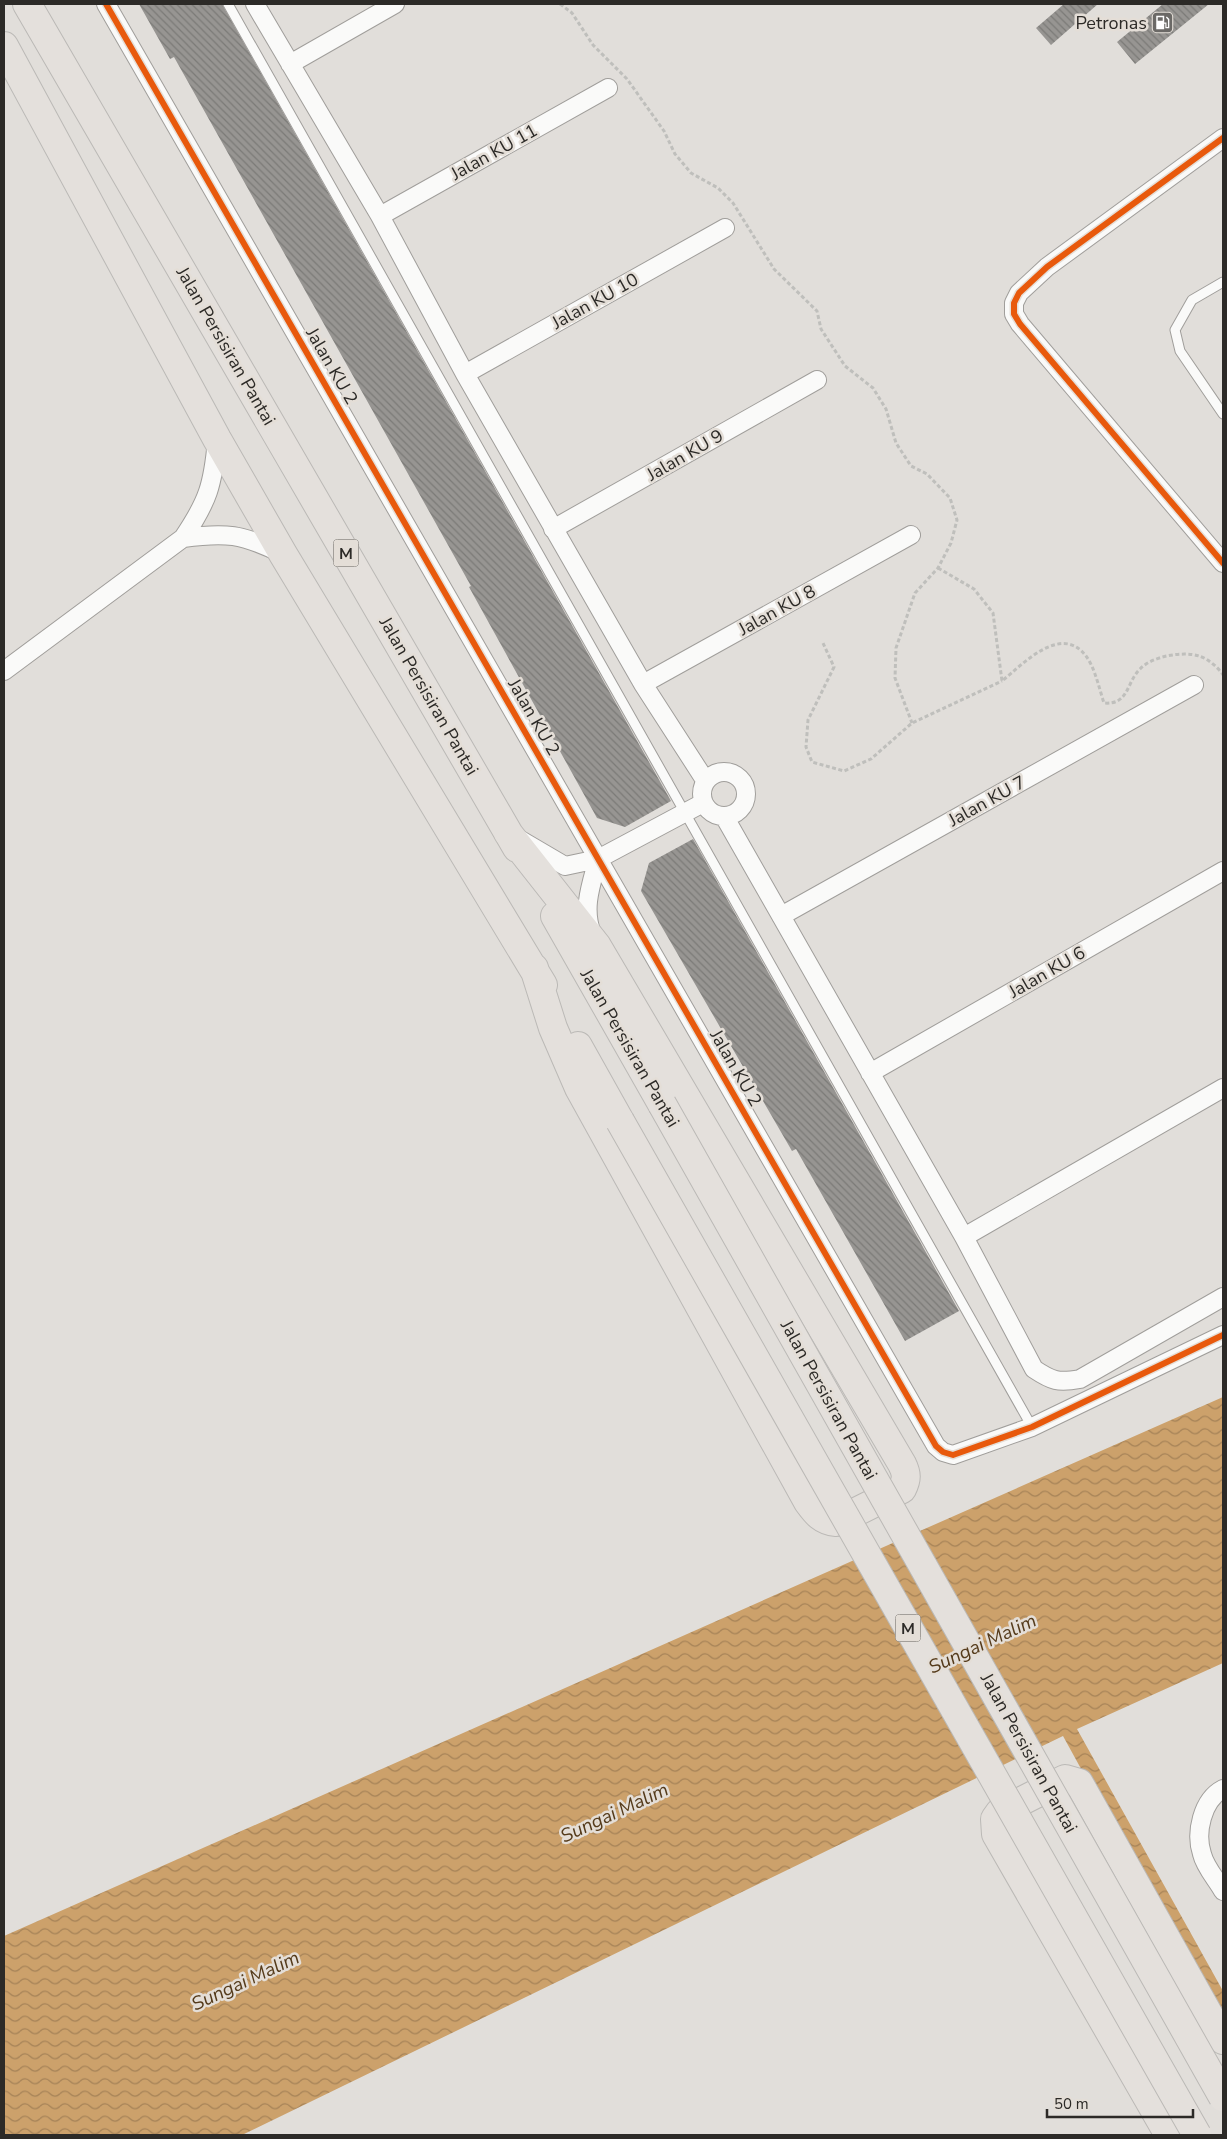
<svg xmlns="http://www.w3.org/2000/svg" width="1227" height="2139" font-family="'Nunito Sans',sans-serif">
<defs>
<pattern id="water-waves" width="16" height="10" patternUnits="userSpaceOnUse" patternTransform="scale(1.25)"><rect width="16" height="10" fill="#cca16b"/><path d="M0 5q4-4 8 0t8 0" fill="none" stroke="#a68358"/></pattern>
<pattern id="building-back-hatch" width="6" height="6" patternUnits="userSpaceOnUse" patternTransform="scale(1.25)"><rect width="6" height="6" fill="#979592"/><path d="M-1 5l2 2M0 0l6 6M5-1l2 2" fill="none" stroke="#7b7a77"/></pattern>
</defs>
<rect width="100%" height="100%" fill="#e1deda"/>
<path fill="url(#water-waves)" d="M1223 1397V1663L1077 1729 1223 1991V2027L1063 1736 242 2135H4V1936Z"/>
<path fill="url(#building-back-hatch)" d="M139 4H222L671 801 625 827 597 818 469 587 471 586 174 57 170 59Z
M1064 4H1098L1051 45 1036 28Z
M1163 4H1209L1135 64 1117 42Z
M693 839 959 1311 905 1341 796 1149 792 1151 641 891 649 863Z"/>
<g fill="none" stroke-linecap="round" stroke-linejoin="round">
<defs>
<path id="lane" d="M228 4 1032 1427
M1223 282 1192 300 1175 330 1180 351 1223 414"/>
<path id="street" d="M106 4 936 1446 943 1452 953 1455 1032 1427 1223 1335
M255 4 380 216 465 374 643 684 705 780
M290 64 395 4
M1223 138 1047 267 1019 293 1014 303V314L1020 324 1223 563
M380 216 608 88
M465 374 725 228
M553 529 817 380
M183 538C226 532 242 534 281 553
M4 671 183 538C208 501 213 485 217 440
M643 684 911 535
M702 794a22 22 0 1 1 44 0a22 22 0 1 1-44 0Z
M724 816 964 1237 1034 1369C1052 1381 1058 1383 1080 1379L1223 1297
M519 839 565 866 598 859 703 803
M781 916 1194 685
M592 934C582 908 591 885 598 859
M870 1073 1223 871
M964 1237 1223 1088
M1223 1789C1202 1800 1195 1833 1202 1854 1205 1867 1217 1880 1223 1891"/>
<path id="primary" d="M27 4 517 848
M4 46 217 439 283 554 543 985
M508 833 597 946 902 1464C907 1474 907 1479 902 1489L836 1522C822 1521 816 1513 808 1502L579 1088 553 1028 534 968
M555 916 662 1104
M578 1046 620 1121
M1169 2135 996 1834 995 1819 1000 1812 1065 1779 1079 1783 1223 2040"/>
</defs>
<use href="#lane" stroke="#a09e9b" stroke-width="11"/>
<use href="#street" stroke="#a09e9b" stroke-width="20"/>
<use href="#primary" stroke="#bbb9b6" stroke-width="30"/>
<path stroke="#bfbfbc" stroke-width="3" stroke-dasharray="4 2.5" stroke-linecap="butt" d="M560 4 572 13 593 45 627 79 664 131 675 154 691 173 718 188 733 203 774 269 817 311 821 329 845 366 873 388 886 409 896 443 911 466 927 474 950 498 957 520 951 543 938 568 915 593 896 648 895 678 912 723
M938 568 974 589 993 613 1002 681C1023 664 1061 623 1086 656 1095 668 1099 688 1104 703 1129 705 1126 683 1140 669 1152 656 1183 651 1199 656 1207 658 1219 668 1223 675
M823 643 834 667 808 720 806 747 812 762 844 771 871 759 912 723 1002 681"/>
<use href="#lane" stroke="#fafaf9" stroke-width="9"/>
<use href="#street" stroke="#fafaf9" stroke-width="18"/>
<use href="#primary" stroke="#e4e0dc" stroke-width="28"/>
<defs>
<path id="primary-bridge" d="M662 1104 1223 2097
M620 1121 1197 2135"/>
</defs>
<use href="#primary-bridge" stroke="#bbb9b6" stroke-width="30" stroke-linecap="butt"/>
<use href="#primary-bridge" stroke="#e4e0dc" stroke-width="28"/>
<defs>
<path id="cycleway" d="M106 4 936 1446 943 1452 953 1455 1032 1427 1223 1335
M1223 138 1047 267 1019 293 1014 303V314L1020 324 1223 563"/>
</defs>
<use href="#cycleway" stroke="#e4ded7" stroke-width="9"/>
<use href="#cycleway" stroke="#e8590c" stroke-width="6"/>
</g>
<defs>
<symbol id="fuel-square" viewBox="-11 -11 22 22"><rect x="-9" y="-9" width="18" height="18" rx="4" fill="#6b6966" stroke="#e4ded7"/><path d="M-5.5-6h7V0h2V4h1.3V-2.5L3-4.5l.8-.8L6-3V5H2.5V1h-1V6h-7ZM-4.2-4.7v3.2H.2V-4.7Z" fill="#fff"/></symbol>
</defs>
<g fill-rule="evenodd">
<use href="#fuel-square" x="1150" y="10" width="25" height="25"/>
</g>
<g text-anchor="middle" stroke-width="5" stroke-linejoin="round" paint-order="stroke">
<g fill="#e4ded7" stroke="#63605c" stroke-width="1">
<rect x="333.5" y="539.5" width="25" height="27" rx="4"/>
<rect x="895.5" y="1614.5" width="25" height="27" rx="4"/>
</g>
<g font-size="16" font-weight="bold" fill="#2c2a27">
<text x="346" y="559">M</text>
<text x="908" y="1634">M</text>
</g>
<g font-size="18" fill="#2c2a27" stroke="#e4ded7" text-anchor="end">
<text x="1147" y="29">Petronas</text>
</g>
<g font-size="18" fill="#2c2a27" stroke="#e4ded7">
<text transform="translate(494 152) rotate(-29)" y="6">Jalan KU 11</text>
<text transform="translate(595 301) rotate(-29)" y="6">Jalan KU 10</text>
<text transform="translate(226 346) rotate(60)" y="6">Jalan Persisiran Pantai</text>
<text transform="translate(332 366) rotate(60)" y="6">Jalan KU 2</text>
<text transform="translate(685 455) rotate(-30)" y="6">Jalan KU 9</text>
<text transform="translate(777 610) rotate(-29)" y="6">Jalan KU 8</text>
<text transform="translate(429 696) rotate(60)" y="6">Jalan Persisiran Pantai</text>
<text transform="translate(534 717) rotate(60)" y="6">Jalan KU 2</text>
<text transform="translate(987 801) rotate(-29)" y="6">Jalan KU 7</text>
<text transform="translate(1047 972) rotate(-30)" y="6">Jalan KU 6</text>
<text transform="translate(630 1048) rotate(60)" y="6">Jalan Persisiran Pantai</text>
<text transform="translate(736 1068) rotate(60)" y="6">Jalan KU 2</text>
<text transform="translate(829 1400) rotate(61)" y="6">Jalan Persisiran Pantai</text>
<text transform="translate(1029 1753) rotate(61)" y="6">Jalan Persisiran Pantai</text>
</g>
<g font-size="19" font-style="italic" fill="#553b1b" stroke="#e4ded7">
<text transform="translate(982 1643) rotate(-25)" y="7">Sungai Malim</text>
<text transform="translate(614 1812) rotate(-25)" y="7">Sungai Malim</text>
<text transform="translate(245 1980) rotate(-25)" y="7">Sungai Malim</text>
</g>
</g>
<rect width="1227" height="2139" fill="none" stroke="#2c2a27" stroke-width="10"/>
<path d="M1047 2109v8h146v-8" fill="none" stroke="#2c2a27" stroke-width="2.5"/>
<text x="1054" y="2109" font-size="15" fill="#2c2a27" stroke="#e4ded7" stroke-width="4" paint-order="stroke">50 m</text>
</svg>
